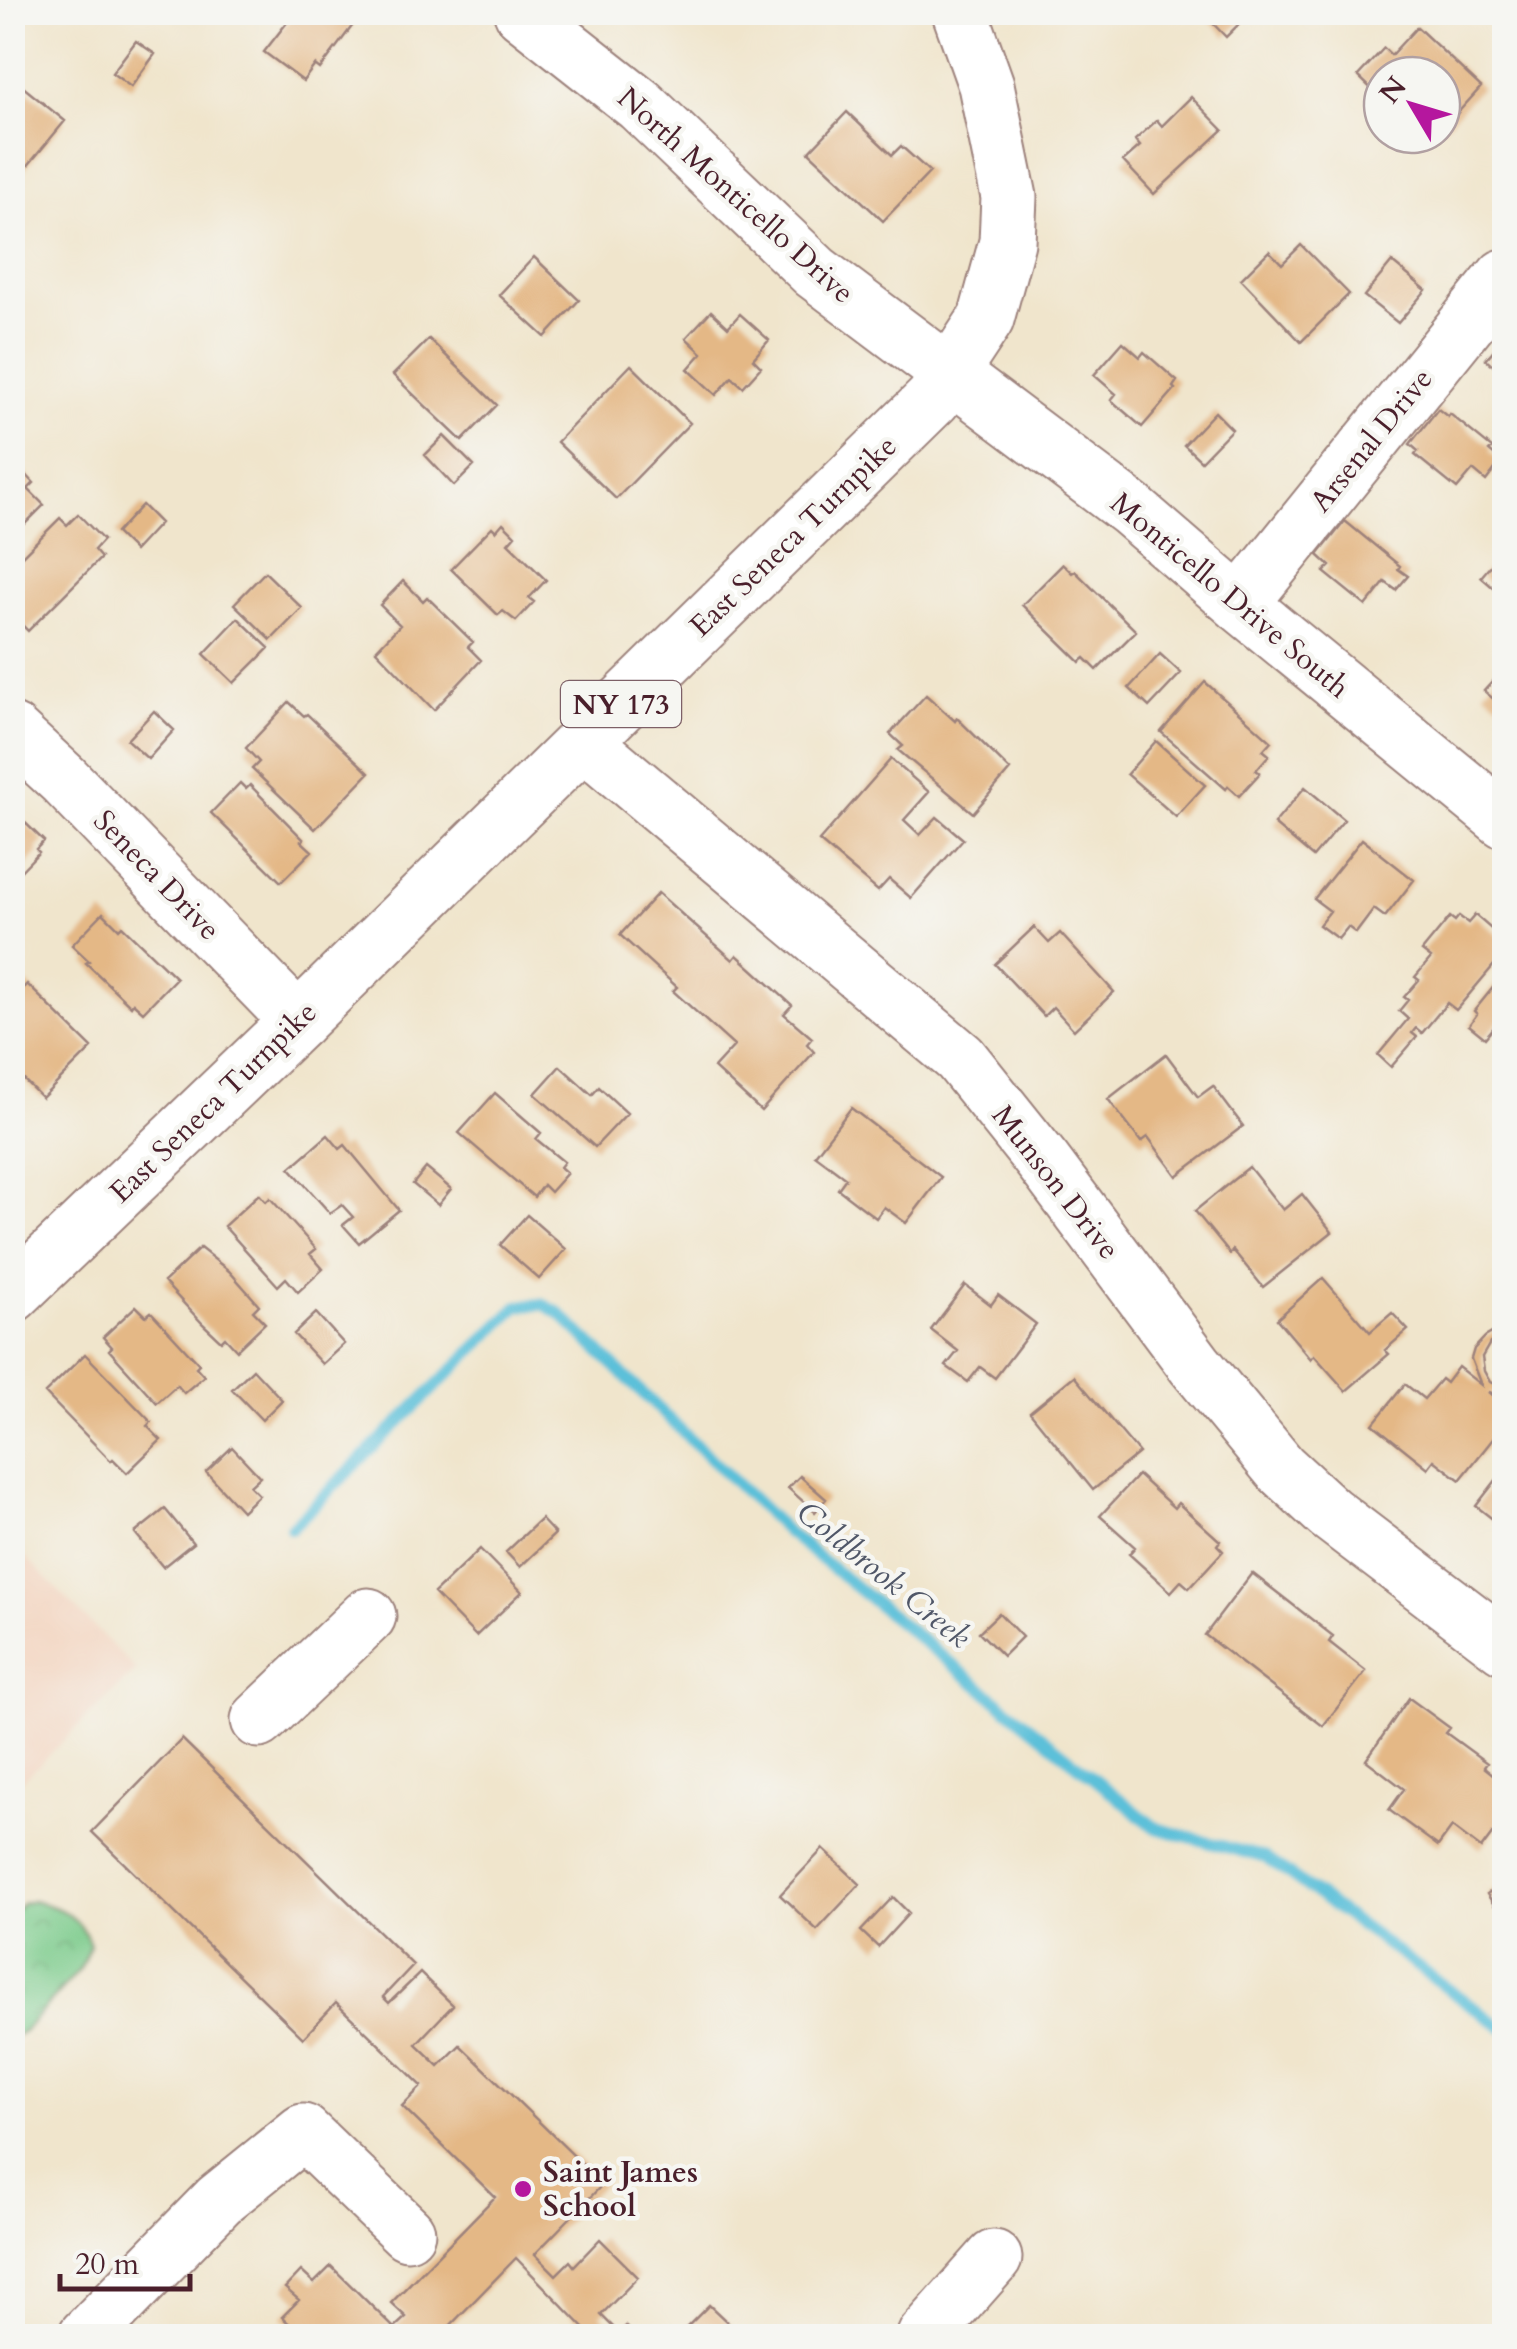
<svg xmlns="http://www.w3.org/2000/svg" width="1517" height="2349" font-family="Cardo,serif">
<defs>
<pattern id="park-crowns" width="20" height="18" patternUnits="userSpaceOnUse" patternTransform="scale(2.5)"><rect width="20" height="18" fill="#7ccb8b"/><path d="M2 6a3 3 0 1 1 6 0M12 15a3 3 0 1 1 6 0" fill="none" stroke="#6dae78"/></pattern>
</defs>
<rect width="100%" height="100%" fill="#f6f6f2"/>
<filter id="ink" filterUnits="userSpaceOnUse"><feTurbulence type="fractalNoise" baseFrequency=".01" numOctaves="2"/><feDisplacementMap in="SourceGraphic" scale="20" xChannelSelector="R" yChannelSelector="G"/><feConvolveMatrix kernelMatrix="1 2 1 2 8 2 1 2 1" color-interpolation-filters="sRGB"/></filter>
<filter id="wash" filterUnits="userSpaceOnUse"><feTurbulence type="fractalNoise" baseFrequency=".0048" numOctaves="4" result="noise"/><feDisplacementMap in="SourceGraphic" scale="40" xChannelSelector="R" yChannelSelector="G"/><feGaussianBlur stdDeviation="2.25" result="paint"/><feColorMatrix in="noise" values="0 0 0 0 0 0 0 0 0 0 0 0 0 0 0 0 0 1.4 0 .05"/><feComposite in="paint" operator="in"/></filter>
<g filter="url(#wash)">
<rect width="100%" height="100%" fill="#f0e5cc"/>
<path fill="#f3d4bf" d="M13 1544 136 1670 13 1790Z"/>
<path fill="url(#park-crowns)" stroke="#63755b" stroke-width="2.5" d="M33 1901C61 1907 81 1917 90 1945L80 1969 24 2031 13 2037V1913L23 1903Z"/>
<g fill="none" stroke-linecap="round" stroke-linejoin="round">
<path stroke="#5bc0d9" stroke-width="12" d="M291 1528 518 1306 543 1304 559 1313 787 1532 1156 1828 1266 1858 1504 2029"/>
</g>
<g id="blocks">
<path fill="#e4b886" d="M288 12H337L353 25 320 69 315 65 303 81 264 52 292 16Z
M1202 12H1251L1226 37Z
M1417 27 1481 87 1442 130V75H1382V99L1358 76 1384 48 1391 55Z
M136 41 155 54 131 87 112 73Z
M12 78 65 121 15 181 12 179Z
M1191 97 1223 130 1154 194 1123 161 1140 146 1135 140 1157 120 1162 126Z
M847 112 892 155 901 146 930 172 883 221 809 152Z
M1301 245 1349 294 1301 342 1241 279 1269 251 1282 264Z
M534 257 579 300 545 337 499 295Z
M1392 262 1426 290 1398 323 1364 296Z
M711 311 728 327 740 314 769 340 753 359 761 367 743 387 732 377 716 395 688 369 702 353 686 338Z
M1504 338V375L1486 359Z
M429 339 497 405 462 441 393 375Z
M1123 342 1140 357 1144 352 1177 381 1173 387 1175 389 1142 427 1111 400 1116 394 1094 375Z
M631 365 690 423 616 499 557 442Z
M1438 409 1448 417 1450 414 1492 448 1489 451 1501 461 1486 481 1473 470 1457 489 1415 455 1418 451 1410 444Z
M1215 412 1232 429 1201 461 1184 445Z
M444 436 474 466 454 486 425 455Z
M19 467 34 483 28 489 44 505 12 537V473Z
M142 505 160 523 134 551 116 533Z
M78 514 103 540 94 550 101 558 28 631 12 615V566L60 518 67 525Z
M1345 521 1400 566 1398 569 1408 576 1396 590 1385 582 1366 606 1324 572 1330 566 1318 555Z
M503 523 515 535 508 543 546 580 529 598 534 602 516 621 503 611 498 615 451 569 492 527 496 531Z
M1504 550V597L1481 577Z
M1063 564 1072 573 1075 571 1136 631 1097 670 1085 658 1080 662 1022 605Z
M265 572 302 608 271 640 234 604Z
M403 581 423 601 427 597 473 642 468 647 481 660 434 710 376 650 400 625 380 605Z
M238 618 269 648 234 683 204 654Z
M1160 654 1181 673 1149 707 1129 688Z
M1504 655V708L1484 691 1502 671 1495 666Z
M1205 682 1271 741 1263 750 1269 755 1256 770 1260 773 1239 796 1228 786 1226 789 1161 732Z
M926 695 955 721 957 718 1010 770 973 813 898 750 903 746 890 734Z
M289 702 304 716 307 714 369 773 315 829 252 769 259 762 246 748Z
M154 711 174 730 148 759 127 740Z
M1156 741 1205 785 1176 817 1127 774Z
M891 759 929 792 904 820 920 835 937 817 963 839 911 898 889 879 878 891 819 841Z
M240 783 246 789 250 785 303 839 301 841 312 851 281 882 211 813Z
M1305 787 1344 820 1313 857 1274 824Z
M12 810 44 841 36 849 39 852 12 880Z
M1362 839 1414 880 1385 917 1374 909 1356 933 1348 927 1338 939 1319 925 1330 911 1314 899Z
M658 893 733 960 737 955 792 1005 784 1014 812 1038 807 1044 814 1052 761 1111 714 1068 734 1046 673 991 677 987 620 935Z
M103 913 119 929 122 926 176 978 143 1012 133 1003 131 1006 86 963 89 961 72 945Z
M1475 915 1504 940V953L1456 1010 1447 1003 1422 1033 1416 1028 1412 1033 1417 1037 1391 1067 1378 1055 1408 1019 1399 1011 1408 1000 1404 997 1419 980 1415 977 1431 958 1422 951 1450 917 1455 921 1459 916 1468 923Z
M1034 927 1049 943 1060 933 1114 992 1074 1030 1053 1007 1044 1016 995 964Z
M1504 974V1026L1499 1021 1485 1038 1469 1025 1477 1014 1474 1011Z
M27 984 92 1048 42 1098 18 1074 22 1070 12 1061V999Z
M1166 1054 1198 1097 1213 1086 1243 1126 1177 1176 1148 1137 1141 1142 1108 1099Z
M560 1066 592 1095 599 1087 627 1113 595 1147 535 1094Z
M495 1093 541 1133 536 1139 564 1162 560 1167 567 1173 550 1192 543 1185 534 1197 459 1133Z
M851 1108 941 1177 906 1223 884 1207 876 1218 838 1189 846 1178 815 1155Z
M328 1135 340 1149 345 1145 399 1210 359 1243 343 1225 353 1217 342 1205 330 1213 290 1168Z
M1249 1167 1283 1210 1302 1194 1332 1232 1263 1287 1233 1250 1230 1254 1195 1211Z
M426 1168 451 1189 438 1205 413 1184Z
M259 1194 266 1202 270 1198 316 1249 310 1254 323 1269 298 1292 286 1278 278 1286 224 1226Z
M527 1215 566 1249 539 1279 500 1245Z
M200 1248 229 1271 259 1305 253 1311 265 1323 237 1350 225 1337 221 1341 203 1324 164 1282Z
M1323 1278 1370 1332 1392 1313 1408 1330 1385 1350 1389 1354 1346 1391 1314 1355 1311 1359 1277 1319Z
M965 1285 991 1305 998 1295 1036 1324 995 1378 980 1367 968 1382 946 1366 958 1351 931 1330Z
M136 1306 146 1316 151 1312 199 1364 196 1367 204 1376 184 1393 177 1385 157 1403 109 1350 112 1347 103 1337Z
M316 1313 344 1344 322 1364 294 1334Z
M1504 1326V1337L1490 1343 1482 1357 1484 1371 1490 1382 1504 1389V1396L1488 1392 1504 1405V1425L1460 1480 1434 1460 1428 1468 1373 1424 1405 1384 1424 1399 1441 1379 1446 1383 1458 1367 1481 1385 1471 1359 1474 1349 1485 1337Z
M85 1354 151 1422 147 1426 161 1440 127 1473 113 1459 111 1461 45 1393Z
M253 1369 282 1400 262 1420 232 1389Z
M1074 1376 1139 1453 1093 1490 1030 1412Z
M232 1447 260 1477 250 1486 259 1495 242 1511 206 1472Z
M1504 1470V1528L1476 1506Z
M1138 1475 1174 1508 1178 1503 1220 1541 1217 1545 1223 1551 1189 1588 1181 1581 1171 1592 1129 1554 1135 1547 1100 1516Z
M800 1476 826 1499 815 1512 788 1488Z
M165 1509 193 1543 163 1567 135 1533Z
M541 1519 555 1534 520 1567 506 1552Z
M480 1549 522 1592 476 1636 434 1593Z
M1252 1573 1333 1636 1329 1642 1366 1671 1323 1726 1205 1635Z
M999 1613 1022 1637 1003 1656 979 1632Z
M1409 1698 1450 1728 1446 1733 1487 1763 1484 1767 1504 1783V1818L1481 1849 1452 1827 1438 1846 1389 1810 1404 1789 1366 1760Z
M182 1739 413 1965 383 1997 389 2003 420 1973 453 2005 416 2044 439 2066 460 2045 603 2184 535 2254 556 2275 570 2261 574 2266 600 2239 638 2277 601 2315 619 2333 626 2326 636 2336H592L516 2258 442 2334 445 2336H302L282 2317 299 2300 285 2288 301 2271 314 2283 331 2266 394 2328 406 2317 391 2303 495 2197 402 2106 422 2086 336 2003 303 2038 92 1832Z
M823 1849 860 1884 817 1930 780 1895Z
M1504 1881V1920L1487 1894Z
M893 1897 909 1913 878 1947 861 1931Z
M709 2305 742 2336H678Z"/>
</g>
</g>
<g filter="url(#ink)">
<use href="#blocks" fill-opacity="0" stroke="#9d827c" stroke-width="2.5"/>
<g fill="none" stroke-linecap="round" stroke-linejoin="round">
<defs>
<path id="minor" d="M522 12 640 105 815 272 1130 509 1240 604 1504 820
M1240 604 1504 277
M12 732 64 780 298 1021
M583 741 960 1058 1044 1163 1195 1365 1280 1468 1329 1513 1504 1646
M259 1720 368 1616
M86 2336 219 2200 303 2132 407 2232
M925 2336 994 2258"/>
<path id="major" d="M12 1295 298 1021 933 399 986 319 1007 242 1009 197 986 85 960 12"/>
</defs>
<use href="#minor" stroke="#9d827c" stroke-width="59"/>
<use href="#major" stroke="#9d827c" stroke-width="59"/>
<use href="#minor" stroke="#fff" stroke-width="55"/>
<use href="#major" stroke="#fff" stroke-width="55"/>
</g>
</g>
<circle fill="#b5179e" stroke="#f6f6f2" stroke-width="4" cx="523" cy="2189" r="10"/>
<g text-anchor="middle" stroke-width="9" stroke-linejoin="round" paint-order="stroke">
<rect fill="#f6f6f2" stroke="#7e6067" stroke-width="2.5" x="561" y="681" width="120" height="46" rx="8"/>
<g font-size="28" font-weight="bold" fill="#4a1f2b">
<text x="621" y="714">NY 173</text>
</g>
<g font-size="30" fill="#4a1f2b" stroke="#f6f6f2">
<text transform="translate(736 195) rotate(42)" y="10">North Monticello Drive</text>
<text transform="translate(1371 440) rotate(-51)" y="10">Arsenal Drive</text>
<text transform="translate(793 536) rotate(-44)" y="10">East Seneca Turnpike</text>
<text transform="translate(1230 595) rotate(40)" y="10">Monticello Drive South</text>
<text transform="translate(157 875) rotate(46)" y="10">Seneca Drive</text>
<text transform="translate(213 1102) rotate(-44)" y="10">East Seneca Turnpike</text>
<text transform="translate(1056 1182) rotate(52)" y="10">Munson Drive</text>
</g>
<g font-size="30" font-weight="bold" fill="#4a1f2b" stroke="#f6f6f2" text-anchor="start">
<text x="543" y="2182">Saint James<tspan x="543" dy="34">School</tspan></text>
</g>
<g font-size="32" font-style="italic" fill="#505768" stroke="#f6f6f2">
<text transform="translate(884 1574) rotate(39)" y="11">Coldbrook Creek</text>
</g>
</g>
<rect width="1517" height="2349" fill="none" stroke="#f6f6f2" stroke-width="50"/>
<g transform="translate(1412 105) rotate(308)"><circle r="48" fill="#f6f6f2" stroke="#b1a0a2" stroke-width="2.5"/>
<path d="M0-8L18 38L0 25L-18 38Z" fill="#b5179e"/>
<text y="-15" font-size="28" font-weight="bold" text-anchor="middle" fill="#4a1f2b">N</text>
</g>
<path d="M60 2274v15h130v-15" fill="none" stroke="#4a1f2b" stroke-width="5"/>
<text x="75" y="2274" font-size="30" fill="#4a1f2b" stroke="#f6f6f2" stroke-width="8" paint-order="stroke">20 m</text>
</svg>
